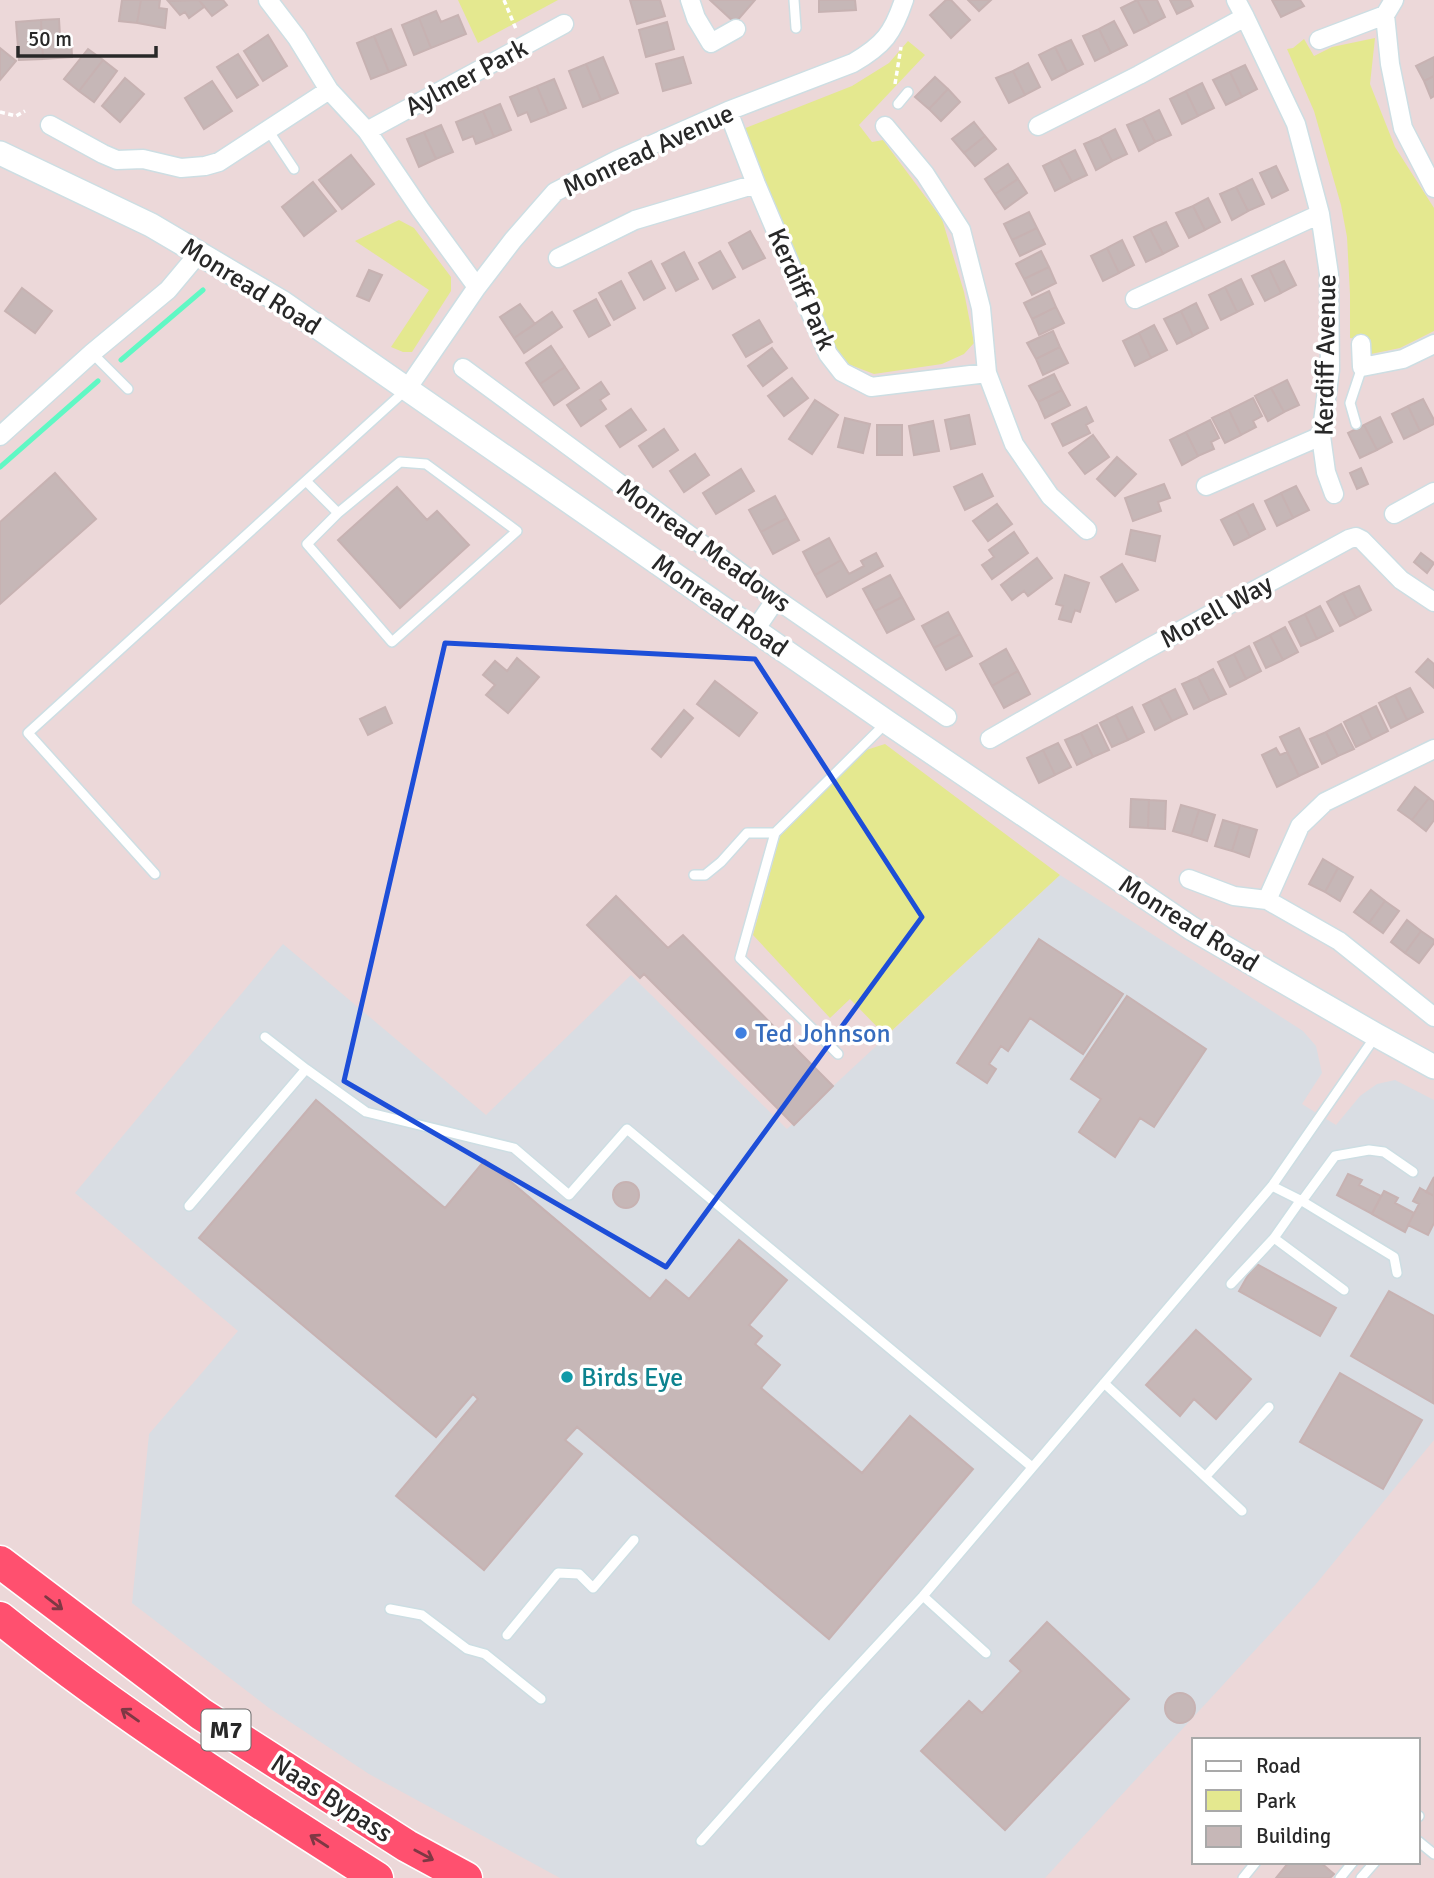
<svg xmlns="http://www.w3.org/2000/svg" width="1434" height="1878" font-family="Signika,sans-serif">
<rect width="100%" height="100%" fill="#ecd8d9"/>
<path fill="#d9dde3" d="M1060 875 1303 1031 1316 1046 1322 1073 1302 1104 1336 1125 1360 1096 1377 1084 1395 1080 1434 1100V1440L1316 1584 1045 1878H560L369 1774 269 1708 132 1603 149 1434 238 1331 75 1193 283 944 486 1115 631 975 787 1129Z"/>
<path fill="#e4e88f" d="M458 0H558L478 43Z
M1375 38 1370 84 1395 147 1434 208V331L1400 348 1371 354 1367 340 1350 338V294L1347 237 1341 205 1314 111 1287 49 1293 48 1304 39 1314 56 1332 47Z
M908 41 925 55 859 125 872 142 883 140 942 219 964 292 974 343 964 354 942 364 874 374 848 364 832 347 743 129 852 86 889 63Z
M399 220 414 228 451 277V291L412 352H403L391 347 429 290 355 241Z
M885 744 1060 875 886 1036 850 999 830 1018 753 935 783 825 863 751Z"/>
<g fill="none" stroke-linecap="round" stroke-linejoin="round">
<path stroke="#60f8c4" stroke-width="5" d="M121 360 203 290
M0 467 98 381"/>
</g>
<path fill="#c6b7b7" stroke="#c7b2b2" stroke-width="2" d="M122 0H141L137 23 119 21Z
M141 0H160L159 8 167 9 165 28 137 23Z
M199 0H223L227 5 212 16Z
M199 0 204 7 189 18 185 12 180 15 168 1Z
M630 0H660L665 16 637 24Z
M710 0H755L735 23Z
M819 0H855L856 10 819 12Z
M946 0H951L970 20 951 38 930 15Z
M968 0H991L979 11Z
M1137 0H1157L1165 17 1150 25Z
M1137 0 1150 25 1134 33 1121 8Z
M1170 0H1190L1193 6 1177 14Z
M1272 0H1300L1304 6 1281 17Z
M436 11 441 22 458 15 466 34 431 48 419 18Z
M419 18 431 48 414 55 402 25Z
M59 19 60 36 71 35 72 57 43 59 41 20Z
M41 20 43 59 19 60 16 22Z
M1114 21 1127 45 1111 53 1099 29Z
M667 22 674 49 646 57 639 30Z
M391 29 406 65 389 72 374 36Z
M1099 29 1111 53 1095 61 1083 36Z
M268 35 287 66 263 81 244 51Z
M374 36 389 72 371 79 357 43Z
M1071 40 1083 64 1067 72 1055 47Z
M1055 47 1067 72 1052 80 1039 55Z
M0 48 16 61 0 80Z
M88 49 103 60 79 91 64 79Z
M238 54 258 85 237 98 217 67Z
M603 57 618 93 601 100 586 64Z
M683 57 691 83 663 91 656 64Z
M1434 57V76L1424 81 1416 66Z
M103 60 117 71 94 102 79 91Z
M1028 63 1040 87 1025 95 1013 71Z
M586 64 601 100 583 107 569 71Z
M1245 65 1257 89 1242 97 1230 72Z
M1013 71 1025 95 1009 103 996 78Z
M1230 72 1242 97 1226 105 1213 80Z
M1434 76V96L1431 98 1424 81Z
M935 77 948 89 929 109 915 97Z
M125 78 144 94 120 122 102 106Z
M554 79 566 108 549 115 537 86Z
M212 81 232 111 204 129 185 98Z
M1202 83 1214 108 1198 116 1186 91Z
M537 86 549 115 531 122 527 112 518 116 510 97Z
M948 89 960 102 941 121 929 109Z
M1186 91 1198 116 1182 124 1170 99Z
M500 104 511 130 494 137 483 111Z
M1159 110 1171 135 1155 142 1143 118Z
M483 111 494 137 476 144 473 136 463 140 456 122Z
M1143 118 1155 142 1139 151 1127 125Z
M974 122 985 136 964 153 952 139Z
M441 125 453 152 436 159 424 132Z
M1115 129 1127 154 1112 161 1100 137Z
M424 132 436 159 419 167 407 139Z
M985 136 996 149 975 166 964 153Z
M1100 137 1112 161 1096 170 1084 144Z
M1075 150 1087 175 1072 182 1059 158Z
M351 155 374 184 342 209 319 180Z
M1059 158 1072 182 1055 191 1043 166Z
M1008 164 1018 179 995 194 985 179Z
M1276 166 1288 190 1272 198 1260 173Z
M1018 179 1027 193 1005 209 995 194Z
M1252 179 1264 204 1248 211 1236 187Z
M313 182 336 211 304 236 282 207Z
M1236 187 1248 211 1232 220 1220 194Z
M1208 198 1220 222 1205 230 1193 206Z
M1193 206 1205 230 1189 238 1176 213Z
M1029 212 1037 228 1012 240 1004 224Z
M1166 222 1178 246 1163 254 1150 229Z
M1037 228 1045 244 1020 256 1012 240Z
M1150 229 1163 254 1146 262 1134 237Z
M750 231 765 258 743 269 729 243Z
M1122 240 1134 265 1119 273 1107 248Z
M1107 248 1119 273 1103 281 1091 256Z
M720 251 735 277 713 289 699 263Z
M1041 251 1049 267 1024 279 1016 264Z
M684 252 698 279 676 291 662 264Z
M651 261 665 288 644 300 629 273Z
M1284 261 1296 285 1281 293 1269 268Z
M1049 267 1056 283 1032 295 1024 279Z
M1269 268 1281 293 1265 301 1252 276Z
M369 270 382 275 369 301 357 296Z
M1241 279 1253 304 1237 312 1225 287Z
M621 281 635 308 614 320 599 293Z
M1225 287 1237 312 1221 320 1209 295Z
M22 288 52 311 35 333 5 311Z
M1049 291 1056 307 1032 319 1024 303Z
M596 299 610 325 589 337 574 311Z
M1196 303 1208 328 1193 336 1181 311Z
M520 304 535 324 514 338 500 317Z
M1056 307 1064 323 1039 335 1032 319Z
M1181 311 1193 336 1177 344 1164 319Z
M552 312 562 327 524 353 514 338Z
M759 320 772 342 746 357 733 335Z
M1154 325 1167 350 1151 358 1139 333Z
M1053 331 1060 347 1036 359 1027 343Z
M1139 333 1151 358 1135 366 1123 341Z
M551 346 565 367 540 384 526 363Z
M1060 347 1068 363 1043 375 1036 359Z
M772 348 787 368 763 386 748 366Z
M565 367 579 388 554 405 540 384Z
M1054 374 1062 390 1038 402 1029 386Z
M792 378 808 398 784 416 768 396Z
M1287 380 1299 405 1284 412 1271 388Z
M601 382 609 394 600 400 606 409 581 426 567 405Z
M1271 388 1284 412 1268 421 1255 396Z
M1062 390 1070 405 1045 418 1038 402Z
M1253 398 1262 416 1253 421 1256 427 1241 435 1229 410Z
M1423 399 1434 420V424L1420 431 1408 406Z
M815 400 838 415 812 454 789 439Z
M1408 406 1420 431 1404 439 1392 414Z
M1086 407 1093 421 1086 425 1090 433 1063 446 1052 424Z
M631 409 646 430 620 447 606 426Z
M1229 410 1241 435 1225 443 1212 418Z
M969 415 975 444 951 449 945 420Z
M1380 417 1392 442 1377 450 1364 425Z
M845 418 870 424 863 453 838 447Z
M1210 420 1219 438 1211 442 1214 449 1198 456 1186 432Z
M933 421 939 451 914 455 909 426Z
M877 425H902V455H877Z
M1364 425 1377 450 1360 458 1348 433Z
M664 429 678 450 653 467 639 446Z
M1186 432 1198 456 1182 465 1170 440Z
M1093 435 1109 457 1085 474 1069 453Z
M695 454 709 475 684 492 670 471Z
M1117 457 1136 474 1115 496 1097 479Z
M1361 468 1368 484 1357 489 1350 473Z
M741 469 754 491 716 514 703 493Z
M55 473 96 519 0 604V522Z
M982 474 993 496 965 510 954 487Z
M1164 484 1170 498 1158 502 1161 511 1133 521 1125 498Z
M1296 486 1309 510 1293 518 1281 493Z
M397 487 427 520 437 511 469 545 400 608 338 540Z
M1281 493 1293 518 1277 526 1265 501Z
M775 496 787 518 761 532 749 510Z
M997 504 1012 524 988 541 973 521Z
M1253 504 1265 529 1250 537 1237 512Z
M1237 512 1250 537 1234 545 1221 520Z
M787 518 799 540 773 554 761 532Z
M1131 530 1160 536 1155 561 1126 554Z
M1014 532 1028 553 992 579 982 565 994 557 989 550Z
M829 538 841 560 815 575 803 552Z
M876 553 883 566 827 597 815 575 841 560 849 574 864 566 861 561Z
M1421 553 1434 563 1427 573 1414 562Z
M1037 558 1052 578 1028 596 1024 591 1012 600 1001 585Z
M1122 564 1138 590 1116 602 1101 577Z
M890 575 902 597 875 611 863 589Z
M1065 575 1089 583 1080 612 1075 610 1071 622 1059 619 1063 606 1056 604Z
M1359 586 1371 610 1356 618 1343 593Z
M1343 593 1356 618 1340 626 1327 602Z
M902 597 914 619 887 633 875 611Z
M1320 606 1333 631 1317 639 1305 614Z
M948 612 960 634 934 648 922 626Z
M1305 614 1317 639 1301 646 1289 622Z
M1285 627 1298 652 1283 660 1270 635Z
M960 634 972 656 946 670 934 648Z
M1270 635 1283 660 1266 668 1254 643Z
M1249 646 1261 671 1246 679 1234 654Z
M1006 649 1018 671 992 686 980 664Z
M1234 654 1246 679 1230 687 1218 662Z
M517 658 539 677 508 713 486 695 495 685 483 675 495 661 507 671Z
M1428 659 1434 664V688L1416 672Z
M1213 669 1226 694 1210 701 1198 677Z
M1018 671 1030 694 1004 708 992 686Z
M1198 677 1210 701 1194 709 1182 684Z
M715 681 757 713 739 736 697 704Z
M1410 688 1423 712 1407 720 1395 695Z
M1175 689 1187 714 1172 721 1159 697Z
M1395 695 1407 720 1391 728 1379 703Z
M1159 697 1172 721 1155 730 1143 705Z
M1376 706 1388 731 1372 739 1360 714Z
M385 707 392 723 368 735 360 719Z
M1132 707 1144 732 1128 740 1116 715Z
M684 710 693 718 661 757 652 749Z
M1360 714 1372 739 1356 747 1344 722Z
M1116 715 1128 740 1112 747 1100 723Z
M1341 724 1354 749 1338 756 1326 732Z
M1097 725 1109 750 1093 757 1081 733Z
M1299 728 1318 767 1299 776 1280 737Z
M1326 732 1338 756 1322 764 1310 739Z
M1081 733 1093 757 1077 765 1065 740Z
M1058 743 1071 767 1055 775 1043 750Z
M1276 748 1280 755 1287 752 1299 776 1277 787 1262 755Z
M1043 750 1055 775 1039 783 1027 758Z
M1415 787 1429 798 1412 820 1398 810Z
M1429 798 1434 802V820L1426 831 1412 820Z
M1131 799 1149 800 1148 828 1130 827Z
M1149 800 1166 801 1165 829 1148 828Z
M1181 805 1199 810 1191 836 1173 831Z
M1199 810 1215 815 1207 841 1191 836Z
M1223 820 1240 825 1232 851 1215 846Z
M1240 825 1257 830 1249 857 1232 851Z
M1323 859 1338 868 1325 892 1309 884Z
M1338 868 1353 877 1340 901 1325 892Z
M1371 890 1385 901 1369 923 1354 912Z
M616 896 668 948 683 935 833 1086 794 1125 644 974 640 978 587 925Z
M1385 901 1399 911 1383 933 1369 923Z
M1407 920 1421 931 1405 953 1391 942Z
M1421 931 1434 940V943L1419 963 1405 953Z
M1039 939 1123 994 1083 1054 1030 1018 1008 1051 1001 1046 989 1064 996 1069 987 1083 957 1063Z
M1127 996 1206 1049 1154 1127 1140 1118 1115 1157 1079 1132 1101 1099 1071 1079Z
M316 1100 445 1208 485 1160 650 1299 666 1280 689 1299 739 1240 787 1280 749 1325 762 1336 755 1344 780 1365 761 1388 862 1473 910 1416 973 1469 829 1639 577 1427 565 1440 582 1454 484 1570 396 1496 478 1399 473 1394 436 1437 199 1238Z
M1348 1174 1362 1180 1359 1185 1381 1196 1372 1214 1337 1195Z
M1434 1177V1196L1426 1192Z
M613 1195a13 13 0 1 1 26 0a13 13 0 1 1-26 0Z
M1420 1188 1434 1196V1223L1428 1235 1408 1225 1419 1204 1413 1201Z
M1384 1191 1398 1198 1395 1203 1414 1213 1405 1232 1372 1214Z
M1255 1263 1336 1308 1320 1336 1239 1291Z
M1389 1291 1434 1316 1433 1403 1351 1356Z
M1196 1330 1251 1379 1216 1419 1194 1399 1180 1416 1146 1385Z
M1340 1373 1422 1420 1383 1489 1300 1442Z
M1047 1622 1129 1699 1005 1830 921 1751 969 1701 982 1713 1021 1671 1010 1661Z
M1165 1708a15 15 0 1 1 30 0a15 15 0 1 1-30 0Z
M1289 1862H1320L1334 1874 1330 1878H1276Z"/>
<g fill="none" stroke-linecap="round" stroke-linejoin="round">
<defs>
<path id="service" d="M794 0 796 28
M898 104 908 92
M268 130 294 169
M92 353 128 389
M1356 424 1350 403 1362 367
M306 481 338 513 400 462 426 464 517 531 392 642 307 544 338 513
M155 874 28 733 407 389
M694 875H705L721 862 747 833H775
M265 1037 306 1069
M838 1054 740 958 775 833 886 723
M1272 1186 1302 1201 1394 1257 1397 1273
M1302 1201 1335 1156 1369 1150 1384 1152 1413 1172
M189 1206 306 1069 366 1112 514 1148 569 1195 627 1129 1032 1467
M1274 1238 1344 1290
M1231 1284 1274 1238 1300 1201
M1104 1383 1242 1511
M1206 1476 1269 1407
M923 1596 986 1653
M390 1609 422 1615 467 1649 485 1654 541 1699
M507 1635 558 1573 579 1574 593 1588 634 1540
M1418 1817 1419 1816
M701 1841 823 1704 923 1596 1272 1186 1375 1037
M1418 1841 1434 1854
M1243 1878 1256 1862
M1340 1878 1353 1862
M1361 1878 1375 1862"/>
<path id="minor" d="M268 0 297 38 329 90 367 131 420 209 477 287
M690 0 696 18 711 43 736 29
M1236 0 1245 17 1296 124 1320 214 1329 274 1330 370 1321 436 1326 472 1334 494
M1394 0 1385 15 1390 64 1403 128 1434 188
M1319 40 1385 15
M728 111 756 184 828 354 842 372 871 387 987 373
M50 125 103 154 117 160 143 159 181 168 205 166 219 162 329 90
M885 126 925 174 961 230 981 308 987 373 1014 444 1050 496 1087 530
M1038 126 1139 75 1245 17
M367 131 564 24
M558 258 635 220 756 184
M1135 299 1320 214
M1361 344 1362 367 1403 359 1434 344
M463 368 776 599 947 717
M407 389 477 287 513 240 555 192 617 160 728 111 853 63C884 45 893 33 904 0
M0 436 92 353 168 290 199 253
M1206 486 1321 436
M1394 514 1434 492
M755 630 776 599
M990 739 1145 650 1349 539 1356 537 1362 540 1401 580 1434 602
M1189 879 1234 896 1267 900 1339 941 1434 1017
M1267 900 1300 826 1325 802 1434 749"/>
<path id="tertiary" d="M0 153 151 225 283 303 887 722 1191 928 1376 1035 1434 1067"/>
<path id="motorway" d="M0 1562 201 1714 407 1846 466 1878
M0 1618C119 1714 248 1796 377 1878"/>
</defs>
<use href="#service" stroke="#cddee3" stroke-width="12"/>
<use href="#minor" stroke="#cddee3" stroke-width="21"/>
<use href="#tertiary" stroke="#cddee3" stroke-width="26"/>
<use href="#motorway" stroke="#fff" stroke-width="35"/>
<path stroke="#fff" stroke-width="3.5" stroke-dasharray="5 3.5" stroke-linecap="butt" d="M504 0 516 29
M895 84 901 47
M0 112 16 116 25 111"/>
<use href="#service" stroke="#fff" stroke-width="9"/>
<use href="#minor" stroke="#fff" stroke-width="18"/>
<use href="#tertiary" stroke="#fff" stroke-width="23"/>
<use href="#motorway" stroke="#ff506f" stroke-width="32"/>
</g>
<defs><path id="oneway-shaft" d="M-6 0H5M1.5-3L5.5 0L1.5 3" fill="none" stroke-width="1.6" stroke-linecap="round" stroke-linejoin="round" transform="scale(1.75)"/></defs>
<g stroke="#7e3844">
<use href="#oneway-shaft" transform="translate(54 1603) rotate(37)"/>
<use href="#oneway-shaft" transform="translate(130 1715) rotate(-145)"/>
<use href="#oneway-shaft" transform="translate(319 1841) rotate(-147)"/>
<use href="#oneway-shaft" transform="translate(424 1855) rotate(28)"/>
</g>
<path fill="none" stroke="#1d4ed8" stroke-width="5" stroke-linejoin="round" d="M445 643 755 659 922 917 666 1267 344 1081Z"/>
<circle fill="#3f7fe0" stroke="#fff" stroke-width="2.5" cx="741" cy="1033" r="7"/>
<circle fill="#0f9aa8" stroke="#fff" stroke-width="2.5" cx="567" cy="1377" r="7"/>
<g text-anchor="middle" stroke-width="7" stroke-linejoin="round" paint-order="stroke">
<rect fill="#fff" stroke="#686868" stroke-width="2" x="201.5" y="1709.5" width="49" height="41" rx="5"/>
<g font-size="24" font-weight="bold" fill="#282828">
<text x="226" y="1738">M7</text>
</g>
<g font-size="26" fill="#282828" stroke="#fff">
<text transform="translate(466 77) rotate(-28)" y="9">Aylmer Park</text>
<text transform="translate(648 150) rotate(-25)" y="9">Monread Avenue</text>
<text transform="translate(251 286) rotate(32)" y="9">Monread Road</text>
<text transform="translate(802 289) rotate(66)" y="9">Kerdiff Park</text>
<text transform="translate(1325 355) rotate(-89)" y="9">Kerdiff Avenue</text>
<text transform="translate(704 545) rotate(36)" y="9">Monread Meadows</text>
<text transform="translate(720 605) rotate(35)" y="9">Monread Road</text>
<text transform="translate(1216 611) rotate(-29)" y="9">Morell Way</text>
<text transform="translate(1189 923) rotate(32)" y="9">Monread Road</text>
<text transform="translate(332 1798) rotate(33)" y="9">Naas Bypass</text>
</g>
<g font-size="26" fill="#366cbe" stroke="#fff" text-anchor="start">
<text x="755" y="1042">Ted Johnson</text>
</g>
<g font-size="26" fill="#0d838f" stroke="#fff" text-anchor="start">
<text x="581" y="1386">Birds Eye</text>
</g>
</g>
<rect x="1192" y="1738" width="228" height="126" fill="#ffffff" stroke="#a9a9a9" stroke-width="2"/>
<rect x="1206" y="1761" width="35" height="10" fill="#ffffff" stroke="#a9a9a9" stroke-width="2"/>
<text x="1256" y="1773" font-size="21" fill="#282828">Road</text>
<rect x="1206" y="1790" width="35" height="21" fill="#e4e88f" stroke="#a9a9a9" stroke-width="2"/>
<text x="1256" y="1808" font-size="21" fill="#282828">Park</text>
<rect x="1206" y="1826" width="35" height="21" fill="#c6b7b7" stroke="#a9a9a9" stroke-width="2"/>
<text x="1256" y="1843" font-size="21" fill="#282828">Building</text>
<path d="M18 46v10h138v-10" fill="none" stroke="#282828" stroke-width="3.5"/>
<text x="28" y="46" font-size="21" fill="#282828" stroke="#ffffff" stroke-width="5" paint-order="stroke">50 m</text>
</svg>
